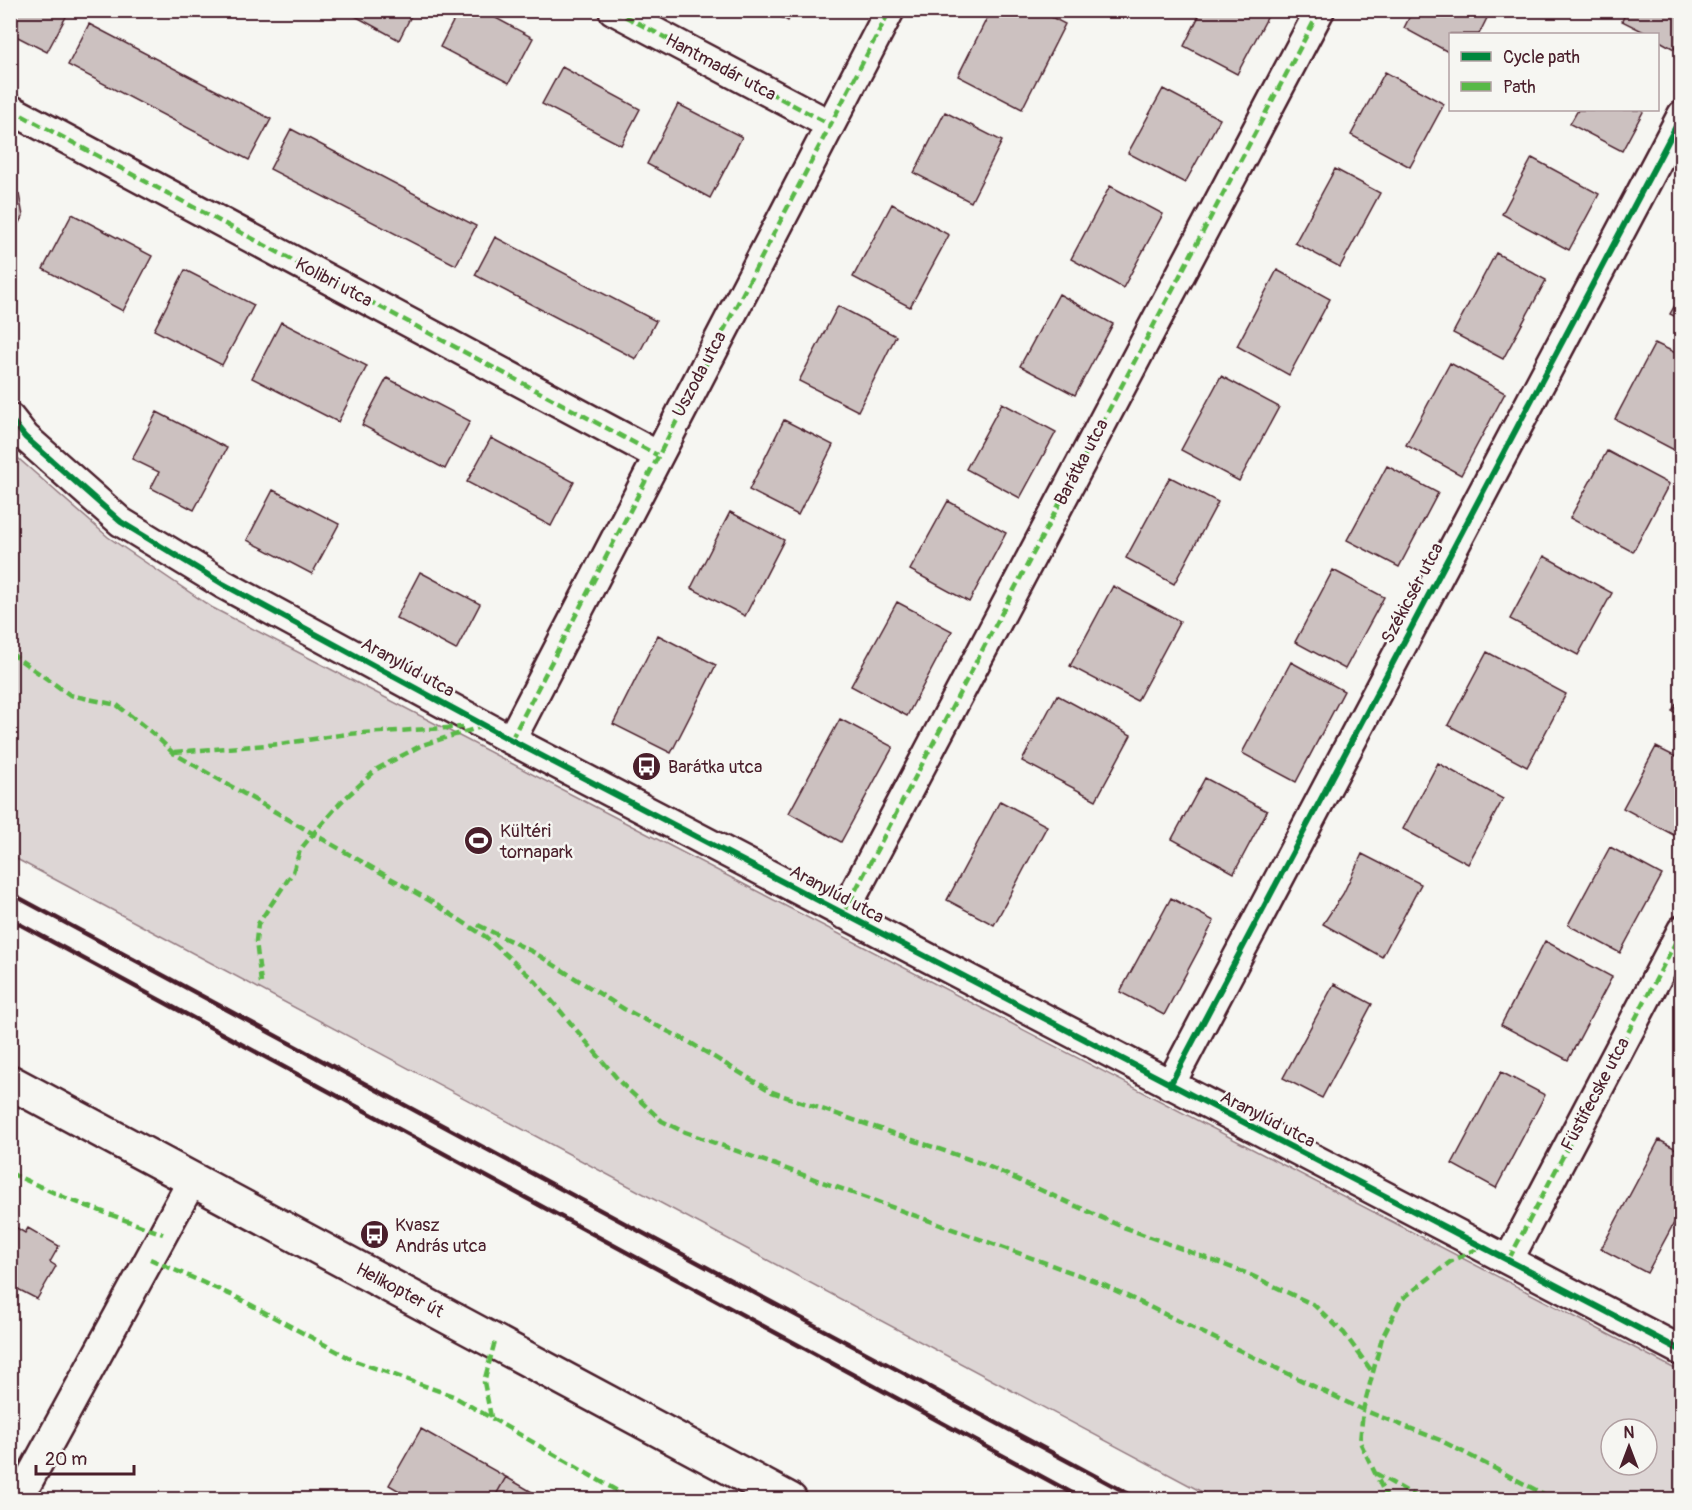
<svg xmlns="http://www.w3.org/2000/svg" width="1692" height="1510" font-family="Pangolin,sans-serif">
<rect width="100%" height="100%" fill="#f6f6f2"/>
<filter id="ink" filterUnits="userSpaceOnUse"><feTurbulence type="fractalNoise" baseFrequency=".0167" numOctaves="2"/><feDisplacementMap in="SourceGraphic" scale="12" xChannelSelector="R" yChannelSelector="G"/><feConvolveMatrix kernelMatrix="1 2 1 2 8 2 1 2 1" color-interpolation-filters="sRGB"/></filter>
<g filter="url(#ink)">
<path fill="#ddd6d5" stroke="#947a80" stroke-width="1.5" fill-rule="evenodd" d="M11 452 108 537 213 608 1681 1372V1499H1215L11 856ZM1611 1429H1647V1465H1611Z"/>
<path fill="#ccc1c0" stroke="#4a1f2b" stroke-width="1.5" d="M10 10H63L68 13 47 52 10 33Z
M344 10H414L399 40Z
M459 10H481L533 38 509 83 440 47Z
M768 10H793L788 21Z
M991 10H1038L1065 24 1022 109 958 76Z
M1202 10H1258L1268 16 1237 74 1184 46Z
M1413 10H1491L1479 34H1450V53L1404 28Z
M1627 10H1682V35L1674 49 1658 40V34H1648L1622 21Z
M89 24 271 119 249 160 68 65Z
M562 67 640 109 621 145 542 104Z
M1385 72 1444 104 1410 167 1351 135Z
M1163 89 1220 119 1185 183 1128 153Z
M678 104 742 137 710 198 647 164Z
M1578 110H1644L1622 151 1570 124Z
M945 112 1002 141 971 202 914 173Z
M291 129 476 226 456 265 270 169Z
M1532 158 1599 194 1569 250 1502 214Z
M1335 169 1380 193 1340 267 1295 243Z
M1110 186 1163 214 1123 288 1071 259Z
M10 188 19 194 23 216 10 237Z
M892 204 949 235 910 307 853 277Z
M72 214 152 256 123 311 43 269Z
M495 237 656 321 636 359 475 275Z
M1496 253 1546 280 1503 359 1453 333Z
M185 270 254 305 222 365 154 330Z
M1277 270 1330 299 1289 375 1237 346Z
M1682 293V320L1670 314Z
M1059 294 1113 324 1075 395 1020 366Z
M838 306 896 336 858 411 799 381Z
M281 322 367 366 338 422 252 378Z
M1655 343 1682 356V446L1678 452 1615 419Z
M1450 363 1505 393 1461 475 1406 445Z
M1221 376 1279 407 1239 481 1181 450Z
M387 378 470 421 445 469 362 425Z
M1002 403 1056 432 1020 498 966 469Z
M157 412 227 448 194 510 151 488 159 472 132 459Z
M784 420 833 445 798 515 749 490Z
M491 438 574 482 551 526 467 482Z
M1607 451 1669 484 1633 552 1570 518Z
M1387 466 1438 493 1399 567 1347 540Z
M1170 477 1218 502 1174 584 1126 558Z
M273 490 339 524 312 574 247 540Z
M948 501 1006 533 969 602 910 570Z
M730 512 784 540 745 616 691 588Z
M1544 556 1612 593 1578 655 1510 619Z
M1333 570 1384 597 1345 669 1295 642Z
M420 572 480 604 456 650 396 618Z
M1113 586 1180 621 1137 701 1070 666Z
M897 602 952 631 907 716 851 686Z
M658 635 716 665 671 753 613 724Z
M1487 652 1566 694 1527 767 1448 725Z
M1291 662 1344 691 1296 782 1242 753Z
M1682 694V716L1672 711Z
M1057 695 1131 735 1096 800 1022 761Z
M840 719 893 747 841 842 789 813Z
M1656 747 1682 760 1681 839 1623 808Z
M1438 763 1503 799 1468 864 1403 829Z
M1205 778 1267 811 1234 873 1172 839Z
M1000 801 1047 826 994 925 947 900Z
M1610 847 1662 875 1620 953 1568 925Z
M1362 854 1421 884 1382 957 1323 924 1343 894Z
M1171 898 1214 921 1164 1015 1120 992Z
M1545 941 1612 977 1568 1060 1501 1025Z
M1334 984 1372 1004 1322 1098 1283 1078Z
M1501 1072 1545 1095 1496 1188 1452 1164Z
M1659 1140 1682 1152V1208L1647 1273 1601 1249Z
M12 1225 25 1233 28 1228 59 1246 50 1262 56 1266 37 1299 10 1285Z
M421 1429 506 1477 493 1500H472L463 1494 460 1500H415L389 1485Z
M506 1477 546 1500H493Z"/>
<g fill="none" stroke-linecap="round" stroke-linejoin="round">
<defs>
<path id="minor" d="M613 10 829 124
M10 109 657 455
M10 418 25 437 121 522 223 584 511 740 1682 1351
M511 740 890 10
M843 914 1320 10
M1170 1085 1682 115
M1509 1259 1682 930
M18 1500 193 1179"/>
<path id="tertiary" d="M10 1082 790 1500"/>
</defs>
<use href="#minor" stroke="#4a1f2b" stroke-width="33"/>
<use href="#tertiary" stroke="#4a1f2b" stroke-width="38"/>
<use href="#minor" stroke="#f6f6f2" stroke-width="28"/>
<use href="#tertiary" stroke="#f6f6f2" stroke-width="33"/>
<path stroke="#4a1f2b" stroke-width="4.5" d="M10 893 1140 1500
M10 919 1085 1500"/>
<path stroke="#58b947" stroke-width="4.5" stroke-dasharray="9 4.5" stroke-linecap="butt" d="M613 10 829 124
M10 109 657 455
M10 653 70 695 117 705 155 735 173 753 432 902 486 937 536 982 621 1083 662 1121 682 1131 1098 1282 1363 1410 1440 1440 1555 1500
M511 740 890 10
M174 752 280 744 347 734 463 727
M843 914 1320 10
M478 925 535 953 624 1009 689 1042 772 1092 983 1164 1118 1225 1246 1273 1314 1305 1344 1333 1373 1373
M261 983 256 941 258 924 293 872 300 850 313 834 341 802 377 769 422 745 484 726
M10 1173 68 1199 163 1234
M150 1259 238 1298 355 1361 453 1396 633 1500
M1509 1259 1682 930
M491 1417 484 1382 495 1341
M1375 1473 1422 1500
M1388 1500 1360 1442 1363 1410 1382 1338 1401 1300 1450 1262 1483 1246"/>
<defs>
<path id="cycleway" d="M10 418 25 437 121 522 223 584 511 740 1682 1351
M1170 1085 1682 115"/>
</defs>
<use href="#cycleway" stroke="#f6f6f2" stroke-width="10"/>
<use href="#cycleway" stroke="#00873e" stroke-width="6"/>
</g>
</g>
<defs>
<symbol id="bus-disc" viewBox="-11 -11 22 22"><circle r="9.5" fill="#4a1f2b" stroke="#f6f6f2"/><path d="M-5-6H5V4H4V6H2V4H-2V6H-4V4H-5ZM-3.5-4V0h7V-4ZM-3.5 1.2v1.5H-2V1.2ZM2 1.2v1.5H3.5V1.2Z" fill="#fff"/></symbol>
<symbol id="stadium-disc" viewBox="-11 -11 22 22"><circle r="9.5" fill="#4a1f2b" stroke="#f6f6f2"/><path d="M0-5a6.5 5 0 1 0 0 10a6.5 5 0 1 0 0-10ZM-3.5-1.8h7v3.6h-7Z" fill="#fff"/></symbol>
</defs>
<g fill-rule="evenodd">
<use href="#bus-disc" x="630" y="750" width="33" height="33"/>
<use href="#stadium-disc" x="462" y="824" width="33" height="33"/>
<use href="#bus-disc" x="358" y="1218" width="33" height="33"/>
</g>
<g text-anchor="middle" stroke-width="5" stroke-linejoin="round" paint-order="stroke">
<g font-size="18" fill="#4a1f2b" stroke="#f6f6f2">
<text transform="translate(721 67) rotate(28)" y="6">Hantmadár utca</text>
<text transform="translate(334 282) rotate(28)" y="6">Kolibri utca</text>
<text transform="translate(699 374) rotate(-62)" y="6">Uszoda utca</text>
<text transform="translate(1081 462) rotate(-62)" y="6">Barátka utca</text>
<text transform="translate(1412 593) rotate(-62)" y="6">Székicsér utca</text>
<text transform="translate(408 667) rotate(29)" y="6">Aranylúd utca</text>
<text transform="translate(837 894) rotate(28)" y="6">Aranylúd utca</text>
<text transform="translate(1595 1094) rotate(-62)" y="6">Füstifecske utca</text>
<text transform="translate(1268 1119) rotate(27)" y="6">Aranylúd utca</text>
<text transform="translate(400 1290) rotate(28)" y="6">Helikopter út</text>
</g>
<g font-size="18" fill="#4a1f2b" stroke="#f6f6f2" text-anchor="start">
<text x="668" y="773">Barátka utca</text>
<text x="500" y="837">Kültéri<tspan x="500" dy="21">tornapark</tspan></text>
<text x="395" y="1231">Kvasz<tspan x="395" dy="21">András utca</tspan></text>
</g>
</g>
<rect width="1692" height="1510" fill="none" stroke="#f6f6f2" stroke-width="36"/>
<rect x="18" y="18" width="1656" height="1474" fill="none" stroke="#4a1f2b" stroke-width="2" filter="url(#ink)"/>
<rect x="1449" y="33" width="210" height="78" fill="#f6f6f2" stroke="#b1a0a2" stroke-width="1.5"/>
<rect x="1461" y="52" width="30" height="9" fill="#00873e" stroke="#b1a0a2" stroke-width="1.5"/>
<text x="1503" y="63" font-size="18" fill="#4a1f2b">Cycle path</text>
<rect x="1461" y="82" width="30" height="9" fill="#58b947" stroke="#b1a0a2" stroke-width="1.5"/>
<text x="1503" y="93" font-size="18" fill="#4a1f2b">Path</text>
<g transform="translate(1629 1447)"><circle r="28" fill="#f6f6f2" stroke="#b1a0a2" stroke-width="1.5"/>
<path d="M0-4.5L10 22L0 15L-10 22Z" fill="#4a1f2b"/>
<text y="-9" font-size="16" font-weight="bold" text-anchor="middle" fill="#4a1f2b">N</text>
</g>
<path d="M36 1465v9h98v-9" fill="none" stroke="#4a1f2b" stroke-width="3"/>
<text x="45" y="1465" font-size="18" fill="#4a1f2b" stroke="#f6f6f2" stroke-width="4.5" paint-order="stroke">20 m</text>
</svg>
